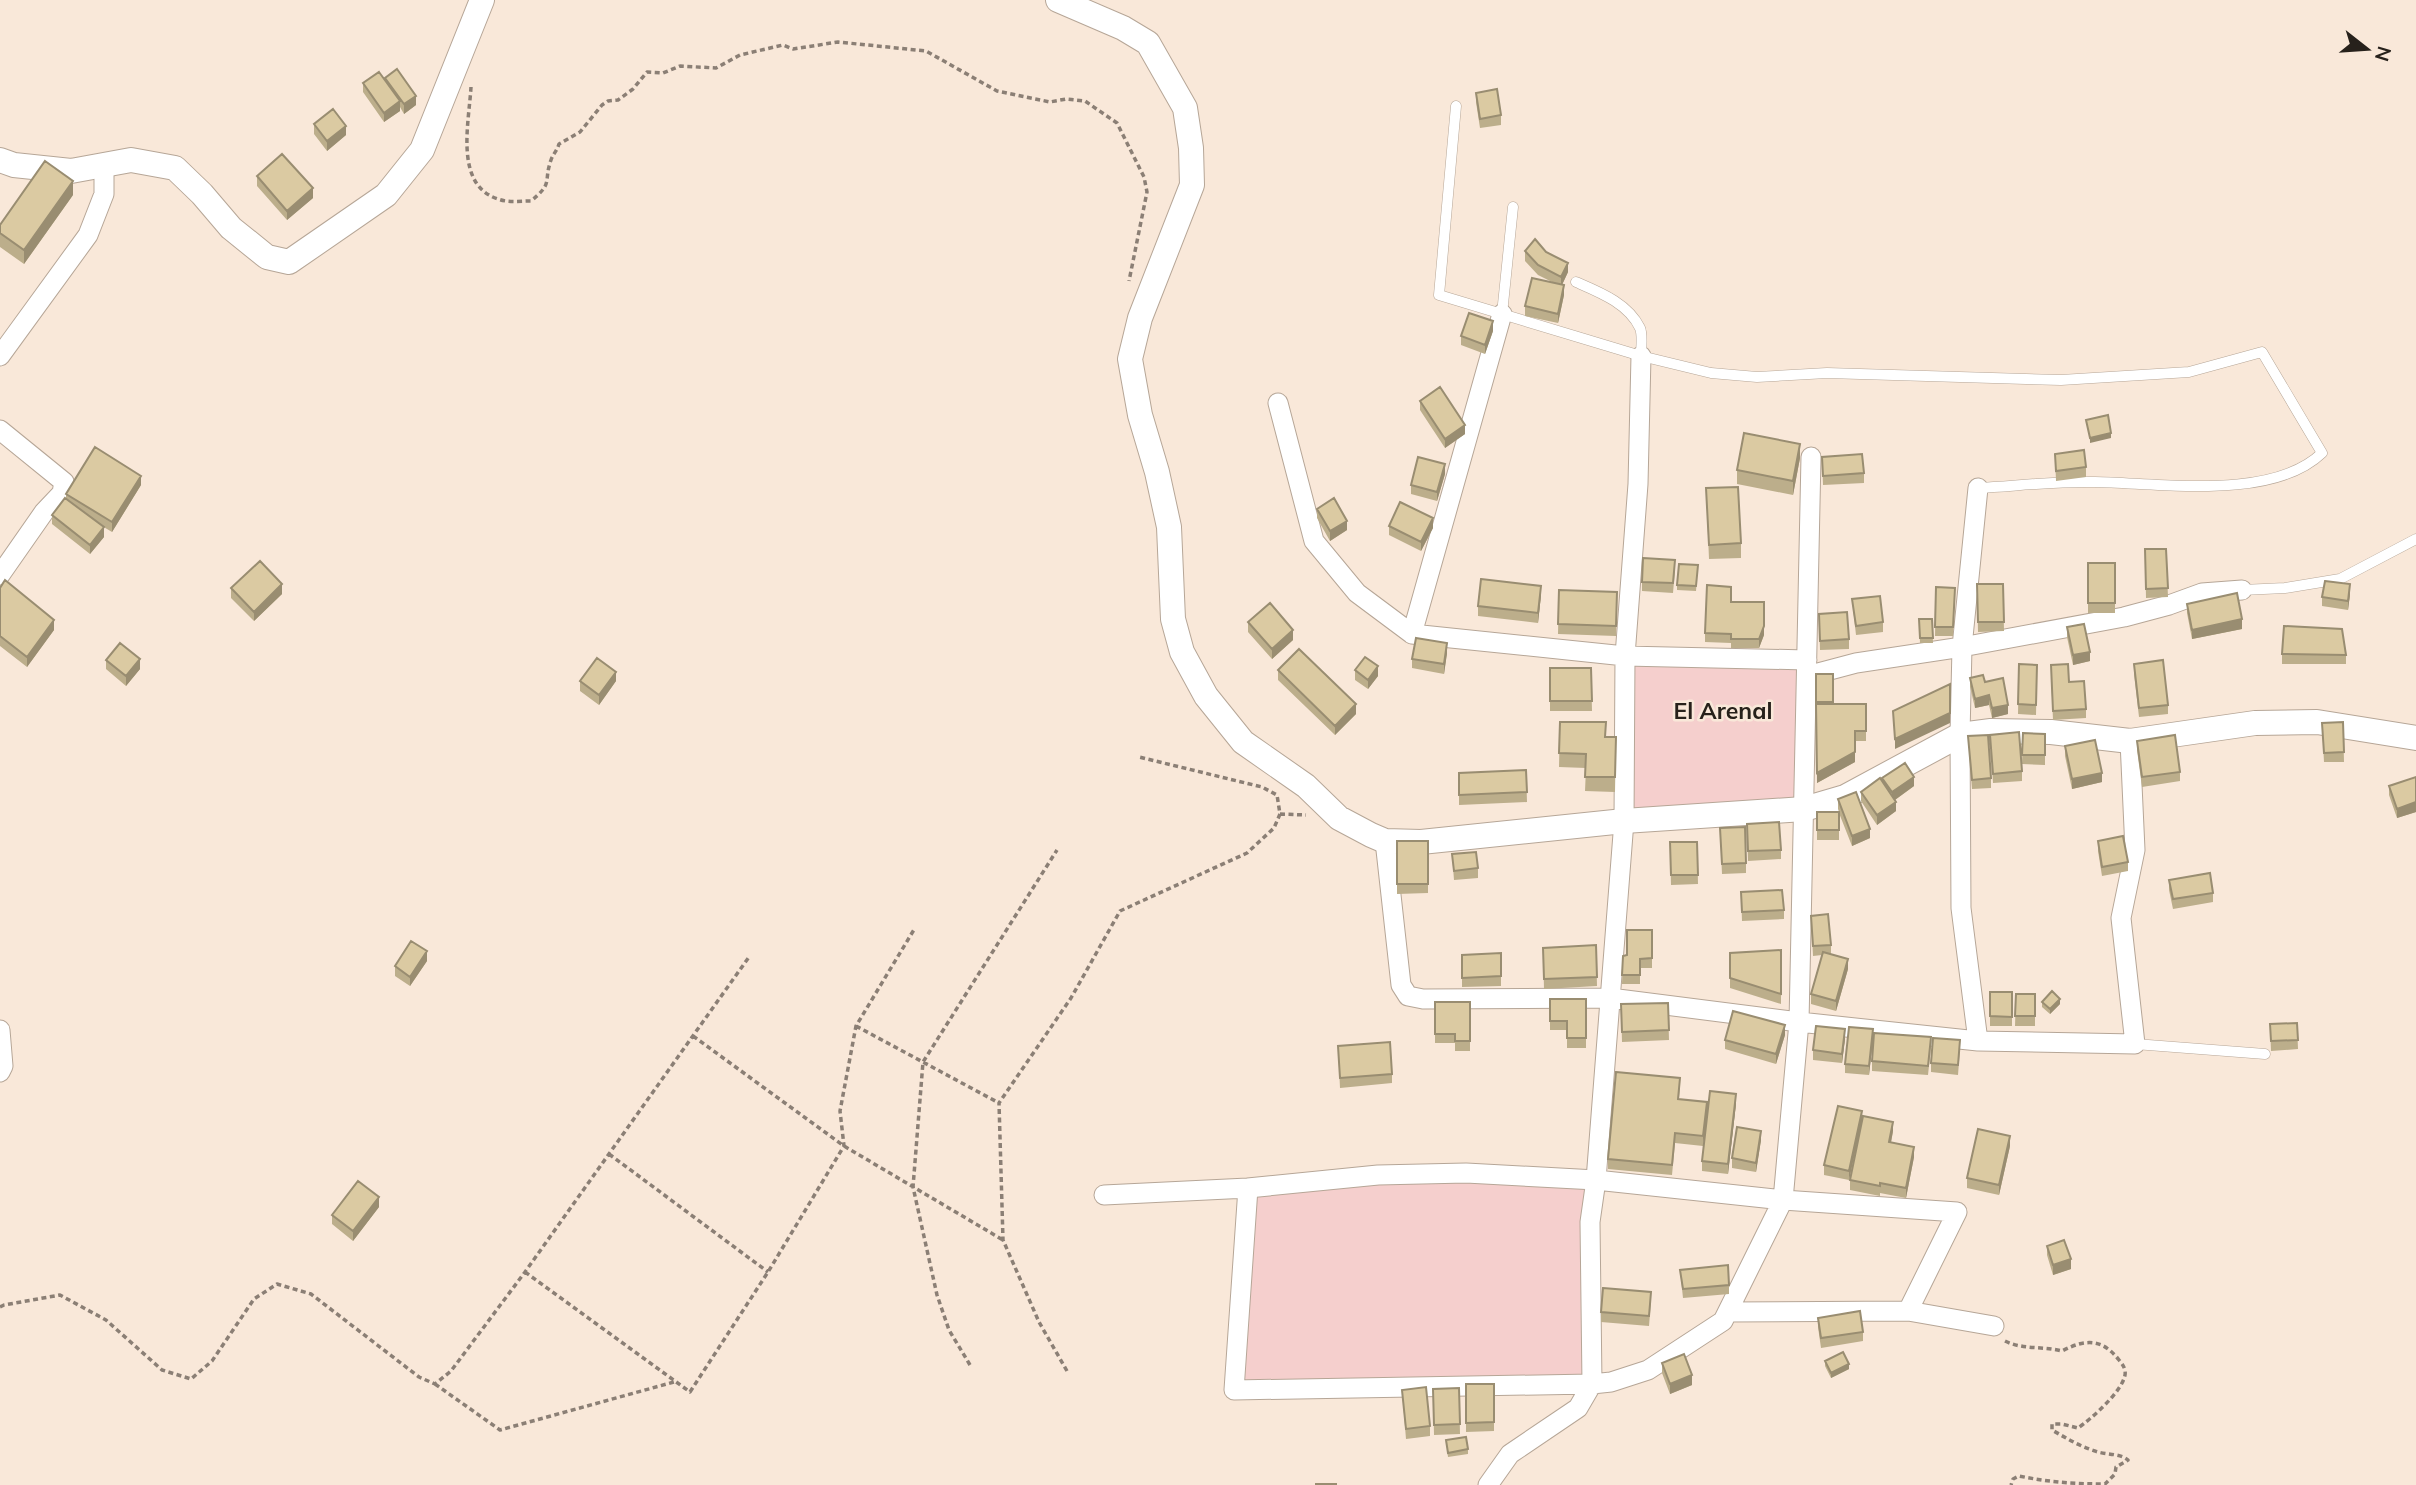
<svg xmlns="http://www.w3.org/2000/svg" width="2416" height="1485" font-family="Mulish,sans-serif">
<rect width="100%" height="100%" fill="#f9e8d9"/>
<path fill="#f5cfcd" d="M1631 660 1803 665 1801 806 1628 818Z
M1471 1179 1520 1186 1590 1185 1586 1379 1242 1385 1255 1192Z"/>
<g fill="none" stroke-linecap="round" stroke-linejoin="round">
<defs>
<path id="service" d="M1456 106 1439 295 1641 356 1711 373 1757 377 1827 373 2061 380 2189 372 2262 352 2322 453C2272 501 2160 483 2095 482 2056 481 2016 486 1978 488
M1576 282C1599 292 1628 303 1640 328 1643 335 1641 348 1641 356
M1502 314 1513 207
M2242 590 2285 588 2340 579 2416 539
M2135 1044 2265 1054"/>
<path id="minor" d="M0 356 88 235 104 194V165
M1641 356 1638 484 1625 656 1624 821 1596 1180 1590 1222 1592 1384 1234 1390 1248 1188 1378 1175 1466 1173 1596 1180 1783 1200 1957 1212 1908 1311
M1278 403 1314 541 1357 593 1412 634 1625 656 1807 660
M0 430 64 482 62 493 44 512 0 575
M1978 488 1962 647 1960 735 1961 908 1978 1041
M1412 634 1502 314
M1807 676 1856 663 1962 647 2124 617 2169 605 2202 593 2242 590
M1385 841 1401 985 1408 996 1423 999 1610 998 1799 1022 1978 1041 2135 1044 2121 918 2135 850 2130 741
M0 1030 3 1066 0 1072
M1104 1195 1248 1188
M1728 1312 1908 1311 1994 1326
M1488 1485 1510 1454 1578 1408 1592 1384 1611 1382 1648 1370 1723 1321 1783 1200 1799 1022 1811 457"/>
<path id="tertiary" d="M1058 0 1123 28 1148 43 1185 108 1191 148 1192 185 1140 318 1130 359 1140 415 1157 472 1169 527 1173 619 1182 652 1206 696 1243 742 1306 786 1339 818 1371 835 1385 841 1421 842 1624 821 1804 809 1845 797 1960 735 1991 731 2051 732 2130 741 2255 723 2317 722 2416 738
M0 160 14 165 71 171 131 160 175 168 202 194 231 228 267 257 289 262 386 195 422 150 482 0"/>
</defs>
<use href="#service" stroke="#b6a697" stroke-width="11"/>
<use href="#minor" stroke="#b6a697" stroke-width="21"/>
<use href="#tertiary" stroke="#b6a697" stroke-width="26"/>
<path stroke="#8b7f75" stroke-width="3.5" stroke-dasharray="5 3.5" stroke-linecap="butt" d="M471 87C469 123 454 185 498 199 508 203 520 201 531 201 554 182 543 183 551 160 553 154 557 151 559 144L580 132 602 105 608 101 618 100 633 89 647 72 663 73 680 66 716 68 740 55 783 45 793 49 838 42 926 51 997 91 1050 102 1066 99 1085 101 1117 123 1144 177 1147 192 1129 281
M1280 814 1306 815
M856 1026 999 1103
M693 1036 844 1146 1003 1240
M609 1154 768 1272
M525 1272 690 1392 768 1272 844 1146 840 1111 856 1026 915 928
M0 1307 4 1305 60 1295 106 1320 162 1370 191 1379 212 1361 254 1299 277 1284 311 1294 419 1377 435 1384 451 1371 525 1272 749 957
M2005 1341C2023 1350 2043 1346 2062 1351 2085 1339 2102 1338 2119 1360 2123 1365 2126 1369 2125 1375 2122 1392 2091 1419 2078 1428L2062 1424H2052V1430C2066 1438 2079 1446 2095 1451 2105 1455 2120 1453 2128 1460L2116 1467 2115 1474 2105 1484C2075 1484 2048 1482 2019 1476L2013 1479 2011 1485
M970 1365 949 1330 937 1295 913 1187 923 1062 1057 850
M1067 1371 1039 1322 1003 1240 999 1103 1071 998 1120 911 1247 853 1274 828 1280 814 1277 795 1262 787 1139 757
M435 1384 500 1430 674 1382"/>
<use href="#service" stroke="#fff" stroke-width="10"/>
<use href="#minor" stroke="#fff" stroke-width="19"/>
<use href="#tertiary" stroke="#fff" stroke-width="24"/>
</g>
<path fill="#bcae8b" d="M385 78 416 105 404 114 400 107V111L384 122 363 92V83L385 81Z
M1476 93 1501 115V125L1480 128 1476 102Z
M314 124 346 135 327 151 314 134Z
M257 176 313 198 287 220 257 186Z
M73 195 24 264 0 247V225Z
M1525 251 1546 252 1568 272 1562 285 1564 295 1558 323 1525 316V306L1554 283 1538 275 1525 261Z
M1493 331 1485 354 1461 345V336Z
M1420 401 1465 434 1445 448 1420 410Z
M2055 454 2086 467V477L2056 481Z
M1822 457 1864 473V483L1823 485Z
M1800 458 1793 495 1737 484V470Z
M1445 474 1437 501 1411 494V485Z
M141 485 112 532 102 526 104 537 90 554 52 524V515L66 498V494Z
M1706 488 1741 543V558L1709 559Z
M1317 509 1347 530 1330 541 1317 518Z
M1389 526 1433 528 1421 551 1389 535Z
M2145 549H2166L2168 597 2146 598Z
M2088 563H2115V613H2088Z
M1698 565 1696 591 1677 590V585Z
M1675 570 1673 593 1642 591V582Z
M1977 584H2003L2004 631 1978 632Z
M1936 587 1955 588 1953 636H1935Z
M0 588 54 630 27 667 0 646Z
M231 588 282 594 254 621 231 598Z
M1559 590 1617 592 1616 636 1558 634Z
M2350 594 2348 610 2322 606V597Z
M1541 595 1538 623 1478 616V606Z
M1852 599 1883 622V632L1856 635Z
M1731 602H1764V635L1759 648H1731V643L1705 642V633Z
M2187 604 2242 629 2192 639 2187 613Z
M1819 614 1849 639V649L1820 650Z
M1919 619H1932L1933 643H1920Z
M1248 622 1293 640 1272 659 1248 632Z
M2067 627 2090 661 2073 665 2067 637Z
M1447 653 1444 674 1412 668V659Z
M2282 654 2346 655V664H2282Z
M106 660 140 669 126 686 106 669Z
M2019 664 2037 665 2036 715 2018 714Z
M2134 664 2168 705V714L2139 717 2134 674Z
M1550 668H1591L1592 711H1550Z
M1278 670 1356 714 1335 735 1278 680Z
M1355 670 1378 676 1368 689 1355 680Z
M1816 674H1833V704H1866V741H1855V762L1817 783Z
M2051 675 2069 682 2086 709V718L2053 720Z
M1970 678 1985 682 2008 714 1992 718 1989 705 1975 708 1970 687Z
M580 681H616L599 705 580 691Z
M1560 722 1606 737H1616L1615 792 1585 791 1586 768 1559 767Z
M2343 722 2344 762H2324L2322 723Z
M2023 733 2045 734V765L2022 764Z
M1990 735 2022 771V781L1993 783Z
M1968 736 1991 778V788L1972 789Z
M2137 741 2180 772V781L2142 787 2137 750Z
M2065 746 2102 782 2072 789 2065 756Z
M1526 770 1527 802 1459 805V773Z
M2416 777V812L2397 818 2389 795V786Z
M1882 778 1914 786 1895 800 1896 811 1877 825 1861 801V792L1882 781Z
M1838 799 1870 838 1852 846 1839 813V840H1817V812H1839L1838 809Z
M1747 824 1781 850V859L1748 861Z
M1720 828 1746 863V873L1722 874Z
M1397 841H1428V893L1397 894Z
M2098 841 2128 862V871L2102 876 2098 851Z
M1670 842H1697L1698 884 1671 885Z
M1452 854 1478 868V878L1454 880Z
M2169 880 2213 893V902L2173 909 2169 890Z
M1741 892 1784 910V919L1742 921Z
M1811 916 1831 945V954L1848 969 1836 1011 1811 1004V994L1822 955 1813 956Z
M1652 930V968H1640V984H1622L1623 956 1627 955Z
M1596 945 1597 986 1544 989 1543 948Z
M1781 950V1004L1730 988V953Z
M1501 953V986L1462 987V955Z
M427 961 410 986 395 976V966Z
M1990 992H2012V1026H1990Z
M2016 994H2035V1026H2015Z
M1550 999H1586V1048H1567V1030H1550Z
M1435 1002H1470V1051H1455V1043H1435Z
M2042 1002 2060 1004 2050 1014 2042 1007Z
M1668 1003 1669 1040 1622 1042 1621 1004Z
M2297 1023 2298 1049 2271 1051 2270 1024Z
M1873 1029 1869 1075 1845 1073V1064Z
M1785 1035 1776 1064 1725 1049V1040Z
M1845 1039 1842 1063 1813 1060V1050Z
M1338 1046 1392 1074V1083L1340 1088Z
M1931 1047 1928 1075 1872 1071V1061Z
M1960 1049 1958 1075 1931 1072V1063Z
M1680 1087 1679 1099 1707 1112 1703 1146 1675 1143 1672 1175 1608 1169V1159Z
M1736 1104 1728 1174 1702 1171V1161Z
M1862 1121 1849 1180 1824 1175V1165Z
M1893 1131 1891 1143 1914 1157 1906 1198 1880 1193V1196L1850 1190V1180Z
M1761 1140 1756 1172 1732 1168V1158Z
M2010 1146 1999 1195 1967 1188V1178Z
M379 1207 353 1241 332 1224V1215Z
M2047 1246 2071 1269 2053 1275 2047 1255Z
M1680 1270 1729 1285V1294L1683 1298Z
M1651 1301 1649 1326 1601 1322V1312Z
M1818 1318 1863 1332V1341L1821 1348 1818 1327Z
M1825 1361 1849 1369 1831 1378 1825 1366Z
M1662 1363 1692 1385 1670 1394 1662 1373Z
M1466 1384H1494V1431L1466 1432Z
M1459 1388 1460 1434 1434 1435 1433 1389Z
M1402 1390 1430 1426V1436L1406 1439Z
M1446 1440 1468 1449V1454L1448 1457Z"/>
<path fill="#998d71" d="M416 96V105L404 114V104Z
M400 101V111L384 122V113Z
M346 126V135L327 151V141Z
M73 181V195L24 264V250Z
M313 188V198L287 220V211Z
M1568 263V272L1561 287V277Z
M1564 285V295L1558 323V314Z
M1493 321V331L1485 354V345Z
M1465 425V434L1445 448V439Z
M2111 433V438L2090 443V438Z
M1800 444V458L1793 495V481Z
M1445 464V474L1437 501V492Z
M141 476V485L112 532V522Z
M1433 518V528L1421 551V542Z
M1347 521V530L1330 541V531Z
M104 527V537L90 554V545Z
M282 584V594L254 621V612Z
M2350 584V594L2348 610V601Z
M1541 586V595L1538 623V613Z
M2242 619V629L2192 639V630Z
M54 620V630L27 667V657Z
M1764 626V635L1759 648V639Z
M1293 630V640L1272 659V649Z
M1447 643V653L1444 674V664Z
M2090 652V661L2073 665V655Z
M140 659V669L126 686V676Z
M1378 666V676L1368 689V680Z
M616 672V681L599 705V695Z
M1989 695V705L1975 708V699Z
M1356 704V714L1335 735V726Z
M2008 705V714L1992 718V708Z
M1950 713V723L1895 749V739Z
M1855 752V762L1817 783V773Z
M2102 773V782L2072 789V779Z
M1914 777V786L1892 802V792Z
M1896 802V811L1877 825V815Z
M2416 802V812L2397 818V809Z
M1870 829V838L1852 846V836Z
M427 951V961L410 986V977Z
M1848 959V969L1836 1011V1001Z
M2060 999V1004L2050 1014V1009Z
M1785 1025V1035L1776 1064V1054Z
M1845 1029V1039L1842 1063V1054Z
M1873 1029V1039L1869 1075V1066Z
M1736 1094V1104L1728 1174V1164Z
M1707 1102V1112L1703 1146V1136Z
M1862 1111V1121L1849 1180V1171Z
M1893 1122V1131L1889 1152V1142Z
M1761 1131V1140L1756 1172V1163Z
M2010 1136V1146L1999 1195V1185Z
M1914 1147V1157L1906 1198V1188Z
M379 1197V1207L353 1241V1231Z
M2071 1259V1269L2053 1275V1265Z
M1849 1364V1369L1831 1378V1373Z
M1692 1375V1385L1670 1394V1384Z"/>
<path fill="#dbcaa2" stroke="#998d71" stroke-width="2" d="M397 69 416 96 404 104 385 78Z
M379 72 400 101 384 113 363 83Z
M1497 89 1501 115 1480 119 1476 93Z
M333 109 346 126 327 141 314 124Z
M282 154 313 188 287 211 257 176Z
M45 161 73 181 24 250 0 233V225Z
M1535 239 1546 252 1568 263 1561 277 1538 265 1525 251Z
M1532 278 1564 285 1558 314 1525 306Z
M1469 313 1493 321 1485 345 1461 336Z
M1440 387 1465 425 1445 439 1420 401Z
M2108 415 2111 433 2090 438 2086 420Z
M1744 433 1800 444 1793 481 1737 470Z
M95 447 141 476 112 522 66 494Z
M2084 450 2086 467 2056 471 2055 454Z
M1862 454 1864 473 1823 476 1822 457Z
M1418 457 1445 464 1437 492 1411 485Z
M1738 487 1741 543 1709 545 1706 488Z
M65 498 104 527 90 545 52 515Z
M1334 498 1347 521 1330 531 1317 509Z
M1400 502 1433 518 1421 542 1389 526Z
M2145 549H2166L2168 588 2146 589Z
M1643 558 1675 560 1673 583 1642 582Z
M260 561 282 584 254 612 231 588Z
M2088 563H2115V603H2088Z
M1679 564 1698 565 1696 586 1677 585Z
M1481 579 1541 586 1538 613 1478 606Z
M5 580 54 620 27 657 0 636V588Z
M2325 581 2350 584 2348 601 2322 597Z
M1977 584H2003L2004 622H1978Z
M1707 585 1731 587V602H1764V626L1759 639H1731V634L1705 633Z
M1936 587 1955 588 1953 627H1935Z
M1559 590 1617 592 1616 626 1558 624Z
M2237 593 2242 619 2192 630 2187 604Z
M1880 596 1883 622 1856 626 1852 599Z
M1270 603 1293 630 1272 649 1248 622Z
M1847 612 1849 639 1820 641 1819 614Z
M1919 619H1932L1933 638H1920Z
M2084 624 2090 652 2073 655 2067 627Z
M2284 626 2342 629 2346 655 2282 654Z
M1416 638 1447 643 1444 664 1412 659Z
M120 643 140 659 126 676 106 660Z
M1299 649 1356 704 1335 726 1278 670Z
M1365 657 1378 666 1368 680 1355 670Z
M597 658 616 672 599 695 580 681Z
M2163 660 2168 705 2139 708 2134 664Z
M2019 664 2037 665 2036 705 2018 704Z
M2068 664 2069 682 2084 681 2086 709 2053 711 2051 665Z
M1550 668H1591L1592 701H1550Z
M1816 674H1833V702H1816Z
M1983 675 1985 682 2003 678 2008 705 1992 708 1989 695 1975 699 1970 678Z
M1950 684V713L1895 739 1893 711Z
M1816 704H1866V731H1855V752L1817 773Z
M1560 722H1606L1605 737H1616L1615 777H1585L1586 754 1559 753Z
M2343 722 2344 752 2324 753 2322 723Z
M2019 732 2022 771 1993 774 1990 735Z
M2023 733 2045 734V755H2022Z
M1988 735 1991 778 1972 780 1968 736Z
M2175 735 2180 772 2142 777 2137 741Z
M2095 740 2102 773 2072 779 2065 746Z
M1905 763 1914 777 1892 792 1882 778Z
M1526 770 1527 792 1459 795V773Z
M2416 777V802L2397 809 2389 786Z
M1880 778 1896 802 1877 815 1861 792Z
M1856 792 1870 829 1852 836 1838 799Z
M1817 812H1839V830H1817Z
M1779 822 1781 850 1748 851 1747 824Z
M1745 827 1746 863 1722 864 1720 828Z
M2123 836 2128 862 2102 867 2098 841Z
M1397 841H1428V884H1397Z
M1670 842H1697L1698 875H1671Z
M1476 852 1478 868 1454 871 1452 854Z
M2210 873 2213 893 2173 899 2169 880Z
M1782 890 1784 910 1742 912 1741 892Z
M1828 914 1831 945 1813 946 1811 916Z
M1627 930H1652V958L1640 959V975H1622L1623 956 1627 955Z
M411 941 427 951 410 977 395 966Z
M1596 945 1597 977 1544 979 1543 948Z
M1781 950V994L1730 978V953Z
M1823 952 1848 959 1836 1001 1811 994Z
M1501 953V976L1462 978V955Z
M2052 991 2060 999 2050 1009 2042 1002Z
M1990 992H2012V1017L1990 1016Z
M2016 994H2035V1016H2015Z
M1550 999H1586V1038H1567V1021H1550Z
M1435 1002H1470V1041H1455V1034H1435Z
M1668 1003 1669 1030 1622 1032 1621 1004Z
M1733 1011 1785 1025 1776 1054 1725 1040Z
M2297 1023 2298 1040 2271 1041 2270 1024Z
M1816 1026 1845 1029 1842 1054 1813 1050Z
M1849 1027 1873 1029 1869 1066 1845 1064Z
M1874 1033 1931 1037 1928 1066 1872 1061Z
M1933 1038 1960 1040 1958 1065 1931 1063Z
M1390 1042 1392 1074 1340 1078 1338 1046Z
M1616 1072 1680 1078 1678 1099 1707 1102 1703 1136 1675 1133 1672 1165 1608 1159Z
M1710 1091 1736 1094 1728 1164 1702 1161Z
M1838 1106 1862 1111 1849 1171 1824 1165Z
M1863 1116 1893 1122 1889 1142 1914 1147 1906 1188 1880 1183V1186L1850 1180Z
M1737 1127 1761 1131 1756 1163 1732 1158Z
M1978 1129 2010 1136 1999 1185 1967 1178Z
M358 1181 379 1197 353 1231 332 1215Z
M2064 1240 2071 1259 2053 1265 2047 1246Z
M1728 1265 1729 1285 1683 1289 1680 1270Z
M1603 1288 1651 1292 1649 1316 1601 1312Z
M1860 1311 1863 1332 1821 1338 1818 1318Z
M1843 1352 1849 1364 1831 1373 1825 1361Z
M1684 1354 1692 1375 1670 1384 1662 1363Z
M1466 1384H1494V1422L1466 1423Z
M1426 1387 1430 1426 1406 1429 1402 1390Z
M1459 1388 1460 1424 1434 1425 1433 1389Z
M1466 1437 1468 1449 1448 1453 1446 1440Z
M1316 1484H1336V1485H1316Z"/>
<g text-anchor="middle" stroke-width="5" stroke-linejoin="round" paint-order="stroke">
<g font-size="23" font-weight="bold" fill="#27211b" stroke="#f9e8d9">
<text x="1723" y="719">El Arenal</text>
</g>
</g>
<g transform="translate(2367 49) rotate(107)" stroke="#f9e8d9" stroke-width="5" paint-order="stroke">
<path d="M0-5L12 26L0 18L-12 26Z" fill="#27211b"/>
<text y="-10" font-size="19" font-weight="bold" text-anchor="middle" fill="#27211b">N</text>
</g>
</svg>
